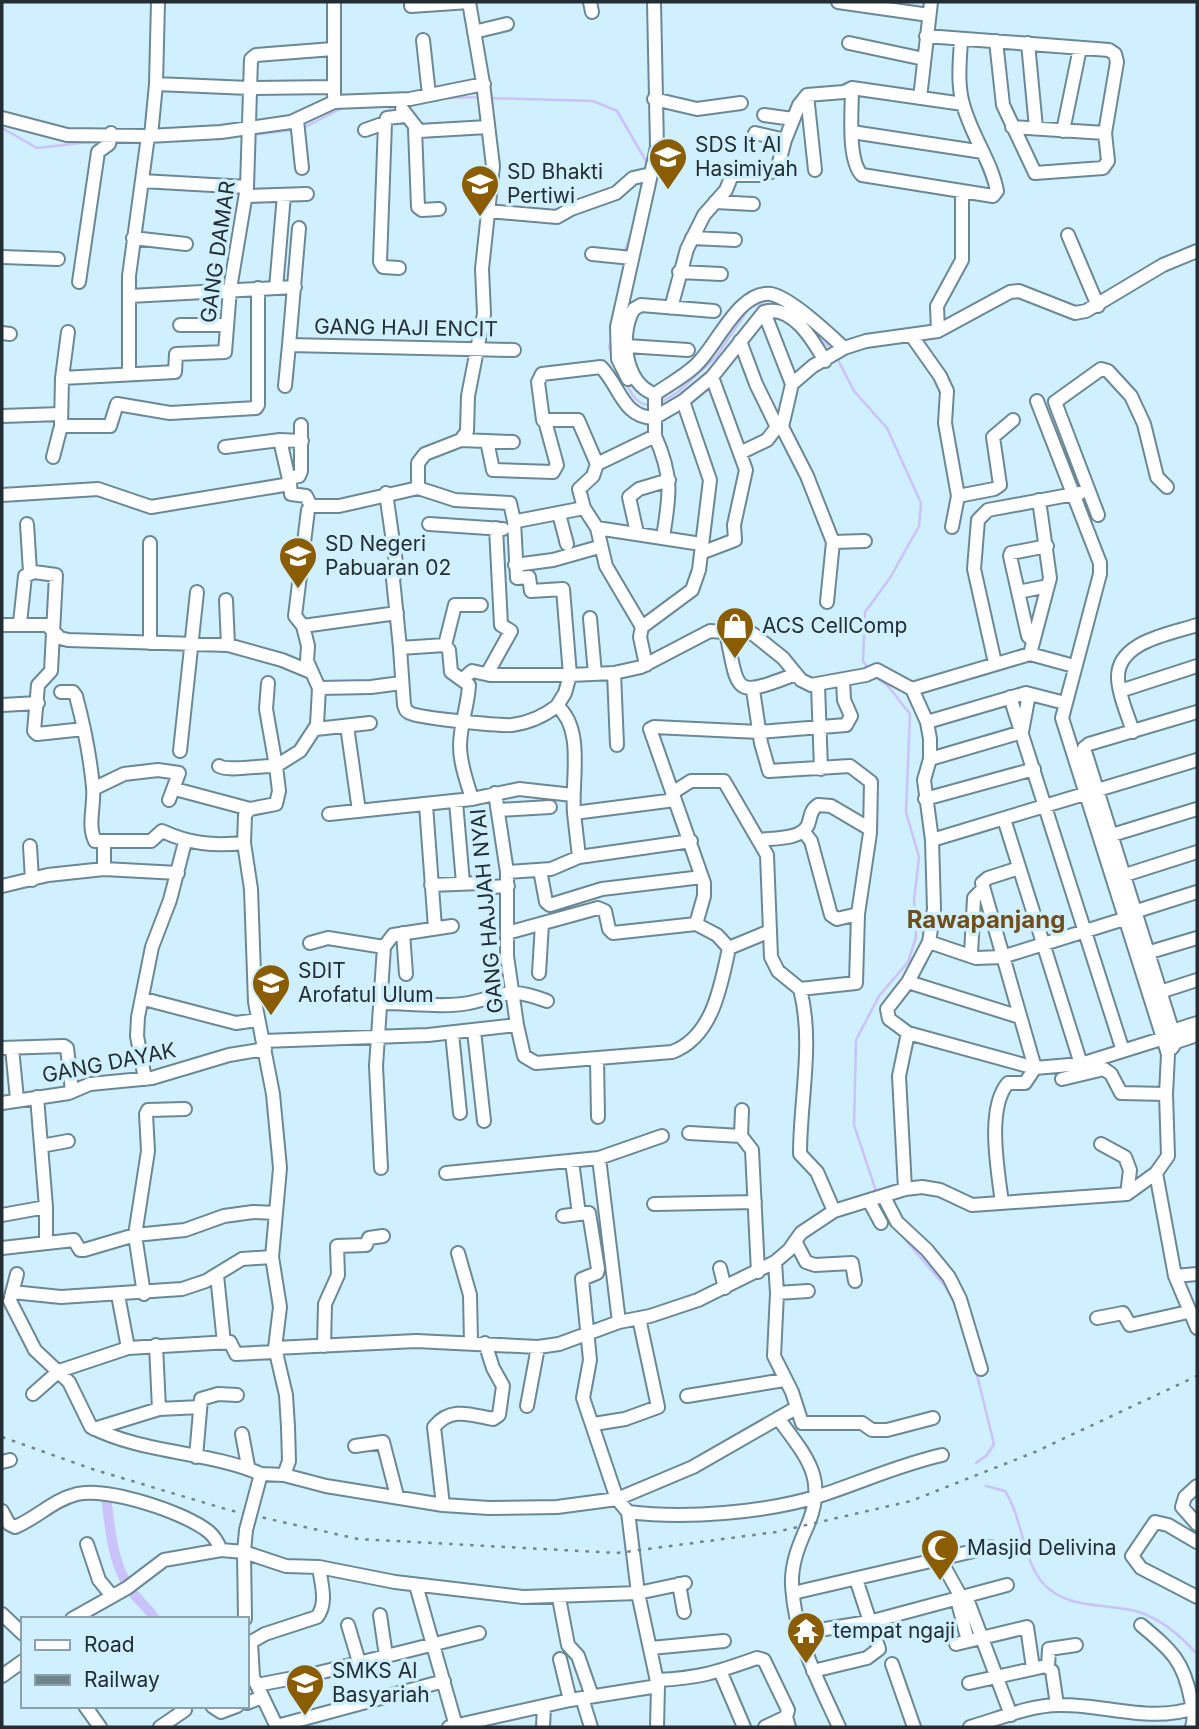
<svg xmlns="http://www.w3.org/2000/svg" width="1199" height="1729" font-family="Inter,sans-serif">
<rect width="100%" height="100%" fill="#d1f0ff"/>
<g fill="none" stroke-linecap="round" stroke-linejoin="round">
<path stroke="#c9c2fb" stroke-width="2.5" d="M446 98 481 97
M488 98 593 101 617 111 646 161 645 171
M385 105 390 108 398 106
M2 128 37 148 98 141
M303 128 344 107
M251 135 293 130
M638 205 643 181
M624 252 632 232
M806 322 832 350
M612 337 609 347 613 357
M836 356 854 391 887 428 921 503 919 526 890 578 865 612 863 661 868 668
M625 382C631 393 637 406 652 405
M658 404 678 392 716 357 749 308 771 299 786 309
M874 676 888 686 910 714 906 812 919 857 914 900 916 937 908 962 879 996 856 1040 854 1125 877 1194
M897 1230 945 1286 955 1305
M976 1371 994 1444 987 1455 976 1463
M986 1486 1005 1491C1022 1517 1023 1558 1041 1581 1064 1609 1099 1603 1131 1610 1156 1615 1180 1635 1197 1654"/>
<path stroke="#c9c2fb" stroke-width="10" d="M106 1496C110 1528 112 1566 133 1593 140 1602 149 1609 155 1619"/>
<defs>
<path id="minor" d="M411 2V6L469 2
M590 2 592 12
M838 2 929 15
M474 32 507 24
M926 36 1109 50 1115 54 1117 62 1105 133 1012 127
M423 40 429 95
M996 41 1003 105 1035 173 1103 168 1108 161 1105 133
M849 43 924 59
M1028 43 1036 128
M156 84 158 2
M852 88C852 110 847 160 862 175L993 196 997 191C991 160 971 135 963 104 957 83 960 61 961 39
M807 95 815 170
M334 96V2
M920 98 931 2
M654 99 697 109 741 103
M402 109 419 131 488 127
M764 115 793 119
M2 118 67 135 148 136 221 132 291 122 334 102 410 99 484 84
M297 120 302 168
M415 129 418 207 422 210 439 209
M365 130 385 123
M1063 131 1080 48
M852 132 983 152
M151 136 156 84 249 88 334 87
M785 140 799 105 807 95 844 92 852 88 963 104
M142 181 247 187
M246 196 307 194
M715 202 753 204
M488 211 557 217 571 209 616 193 633 178 651 174
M299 228 289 345 514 350
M1068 235 1098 306
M133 238 186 244
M692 238 735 240
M592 254 632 258
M2 257 58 259
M399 268 383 267 380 262 385 123 387 118 405 116
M679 272 721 274
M79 282 98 152 109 144 111 133
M276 288 284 195
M130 296 295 287
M671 308 687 249 704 215 726 190 732 175H762L777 170 785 140 755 133
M714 311 641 305 634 309C619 332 624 385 655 394 668 385 683 377 695 366 716 348 738 290 771 294 791 298 829 334 844 348
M764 312 792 384
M180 325H226
M938 331 937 306 962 260V192
M68 332 62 378 175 372 176 354 225 352 230 289 247 187 251 59 256 55 333 49
M2 333 10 334
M911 335 940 376 947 391 945 423 958 496 952 527
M740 341 756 384 777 427
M627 346 688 350
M129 373V276L148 136
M628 379 618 359 617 327 657 147 654 2
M285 386 289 345
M2 416 61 414
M654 418 683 401 712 377 764 312C792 304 813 340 825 361
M61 426H110L117 404 170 413 256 408 258 405V288
M782 427 807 476 833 542 865 541
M655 436C673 476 670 495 663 537
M280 440 290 484
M461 440 467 431 468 396 484 314 482 269 493 166 483 83 469 2
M487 441 493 470 553 472 557 465 545 421
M225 447 280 440 302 441
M740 453 767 440 777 427H782L792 384 813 366 844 348 866 341 938 331 1010 292 1019 291 1075 313 1086 311 1163 265 1197 251
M53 457 61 426 62 378
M597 464 578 420H543L538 382 542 374 601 367C620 386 622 417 654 418
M289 478 299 476 301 471V425
M418 488 455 500 510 503 514 521H517L584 508 579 489 593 476 597 464 655 436V394
M418 488V463L425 454 461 440 513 442
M386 493 397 570 393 579 400 648
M2 495 98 489 151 507 290 484 291 494 306 496 311 506
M958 496 994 489 1000 485 993 437 1013 420
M584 508 597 528 701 544
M559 514 567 544 566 541
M1098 515 1055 402 1101 369 1108 371 1131 396 1144 424 1157 477 1167 487
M27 524 30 572
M429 524 503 529
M597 528 606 566 642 627
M637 533 629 497 639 489 669 480
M701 553 735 540 734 525 746 470 712 377
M515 565 553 560 599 547
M1018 592 1048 586
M226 600 228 645
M827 602 833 542
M590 618 595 674
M20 623 25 576 34 572 56 575 51 671 38 685 34 731 37 734 84 729
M2 625H47L60 638 68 640 228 645 282 660 311 672
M303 626 397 613
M726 632C739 695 733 698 796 674
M1032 640 1028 636 1010 556 1011 553 1047 546
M150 643V543
M445 645 455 605H481
M1030 654 1074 666
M995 663 974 569 978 520 988 510 1080 493
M646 665 640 637 642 627 692 590 699 570 710 480 683 401
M614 673 617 745
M487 674 511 631 501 625 496 528
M464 678 472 671 490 675H570L563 589 531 591 529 577 517 578 514 521
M818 685 821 769
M319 688 371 687 401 683
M912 689 1030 654 1050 578 1039 500
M753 690 761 743 769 771 850 766 871 782 870 833 858 914 837 919 831 915 811 841 803 831
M1120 691 1197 666
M61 692H73L76 696C84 726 90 756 93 787 95 805 87 825 95 841H151L162 831C190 844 213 846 244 843
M1010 697 1123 1051
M2 705 38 703
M557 706C544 716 528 723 512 725 501 726 418 718 410 713 405 711 406 710 404 705L400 648 445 645 449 650 451 672 469 685C468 706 460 725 460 746 460 764 467 782 472 799L519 789 573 795
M927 722 1026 693 1065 703
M347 726 359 811
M316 729 370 723
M1133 732C1128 715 1119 697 1118 679 1116 641 1171 634 1197 625
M180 751 197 592
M930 759 1022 732 1029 694
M219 766C229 772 260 765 276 766L266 709 268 683
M93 789 124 774 158 770 179 773 169 800
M175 789 250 809
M495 793 507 872V956L517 1025
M672 793 691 781H724L767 855 771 957 778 971 800 989C814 1042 800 1099 800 1154L817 1172 834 1211
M925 799 1034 769
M675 800 574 813C571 781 585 729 557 706L565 693 570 675 614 673 641 667 710 631 753 634 783 658 801 680 811 685 866 675 877 670 912 689 927 722 930 739V759L924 780 932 840 934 909 929 942 908 982 887 1009 889 1019 908 1033 1035 1068 1081 1064 1161 1039
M456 802 463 883
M426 805 435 928
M499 810 550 807
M574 813 579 857 691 841
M329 814 472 799
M1004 819 1081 1064
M1112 835 1197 809
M759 840C773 838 801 840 808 825 811 817 810 810 818 805L831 806 870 829
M932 840 1197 760
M30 846 32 880
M104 869V842
M540 870 546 902 550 905 602 889 702 877
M507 872 551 869 579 857
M1125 875 1197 852
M431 885 481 883 490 887 508 886
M2 886 48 875 104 869 178 873
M1137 911 1197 892
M696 924 704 896V883L650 729 654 727 759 732 846 725 851 716 844 700 843 680
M696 924 717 935 729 948 770 931
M403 933 406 974
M507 933 598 908 605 911 609 929 613 933 696 924
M929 942 976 958 1002 957 1124 919
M310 943 328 938 384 947
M1150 952 1197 938
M971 954 974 898 983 889
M539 973 542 924
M908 982 1020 1017
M800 989 856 983 858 914
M1163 991 1197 980
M144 999 236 1023 258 1020
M382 1003C409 1003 442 1008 469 1003 506 995 508 986 547 1001
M1175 1030 1197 1023
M474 1031 484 1121
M452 1033 460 1113
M263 1041 428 1035 517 1025 524 1056 536 1063 672 1052C713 1037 721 985 729 948
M1176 1042 1084 748 1089 744 1197 712
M2 1048 64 1046 67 1048 72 1091
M12 1048 17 1099
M1172 1048 1176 1042 1197 1035
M597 1060 598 1117
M145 1079 137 1036 138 1017 152 947 170 900 185 842
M1062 1079 1104 1069 1111 1074 1121 1093 1166 1094
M37 1097 41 1146 68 1141
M2 1103 69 1093 90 1084 152 1078 229 1055 265 1049
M689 1133 741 1136 752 1150 758 1272
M741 1136 742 1110
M1101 1144 1125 1157 1130 1170 1127 1194
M41 1146 46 1207
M599 1158 662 1136
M572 1161 579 1214
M381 1168 376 1066 384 947 393 935 452 926
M446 1173 599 1158 619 1322
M1156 1173 1175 1276 1197 1328
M905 1189 922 1187 940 1190 972 1205 1127 1194 1156 1173 1168 1156 1166 1094 1168 1054 1062 718 1100 574V563L1037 401
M884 1197 897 1222 927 1250 949 1277 960 1299 981 1369
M869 1201 881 1223
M1002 1203C998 1171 986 1108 1008 1083H1025L1035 1068 982 883 988 878 1019 868
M654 1204 755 1202
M589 1213 598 1269 597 1273 582 1279 590 1360 583 1398 617 1499 693 1467 796 1408
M2 1215 46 1207V1242
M563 1216 587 1213
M795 1241 806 1262 815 1265 852 1263 855 1281
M2 1248 74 1240 80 1250H84L135 1235 185 1230 224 1216 253 1212 276 1213
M458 1253 470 1295 471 1342
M775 1262 777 1293 774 1356 792 1392 802 1423H862L872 1430H887L933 1418
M720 1268 725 1288
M217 1275 224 1343
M1175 1276 1197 1274
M12 1292 61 1297 182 1289 206 1281 242 1259 272 1257
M777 1293 808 1291
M144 1294 135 1235 148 1151 146 1114 148 1110 185 1109
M118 1295 128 1348
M11 1297 17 1274
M10 1301 35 1350 69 1382 91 1427C144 1454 208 1451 261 1474
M1097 1318 1123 1313 1130 1325 1188 1312
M156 1345 159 1409
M324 1346 325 1304 338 1275 337 1246 366 1245 369 1238 383 1236
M275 1348 416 1341 538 1347 559 1344 619 1322 650 1316 698 1300 775 1262 789 1250 801 1233 834 1211 905 1189 899 1076 908 1033
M33 1394 59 1371 128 1348 230 1342 236 1354 275 1352
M687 1396 784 1380
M527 1406 538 1347
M778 1418C807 1458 829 1479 806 1529 798 1547 791 1565 792 1586 796 1642 817 1678 839 1727
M594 1424 625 1419 658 1407 639 1318
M94 1429 159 1409 200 1407
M242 1434 248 1466
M355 1446 383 1442 397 1496
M196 1457 201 1399 218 1394 237 1395
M2 1462 10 1460
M284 1475 326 1486 443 1505 489 1508 557 1507 617 1499 628 1512C685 1519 764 1513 819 1496 862 1482 898 1465 942 1455
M258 1485 261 1474 284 1475 289 1461 288 1427 286 1395 275 1348 280 1307 272 1257 280 1168 273 1094 255 1002 251 889 244 843 245 815 250 809 276 804 279 791 276 766 300 751 317 725 319 688 307 661 308 646 303 626 295 616 308 510 311 506H339L418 488
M1197 1486 1185 1497 1182 1507 1197 1524
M443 1505 434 1427C451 1406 471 1415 493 1419L499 1415 503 1386 493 1368 485 1343
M2 1511 9 1524 15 1527C37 1518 53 1500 77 1494 107 1487 185 1512 209 1532 215 1537 218 1543 221 1550L244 1552 245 1619
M628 1512 638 1593 658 1686 657 1727
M246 1530 244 1552 286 1566 319 1567 395 1582 523 1597 638 1593 685 1583
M1197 1542 1168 1525 1155 1522 1132 1556 1141 1568 1197 1597
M87 1544 99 1580 112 1596
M940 1559 961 1597
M679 1584 684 1612
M416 1585 456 1726
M793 1593 991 1547
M966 1596 1011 1715
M559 1598 568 1645 578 1656 592 1696
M957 1599 968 1641
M2 1614 23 1634
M380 1615 386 1656
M72 1619 127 1588 164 1560 221 1550
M348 1625 359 1662
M1141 1625C1171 1650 1184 1661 1191 1700 1193 1710 1195 1718 1192 1727
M800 1633 869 1622 1007 1585
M956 1644 1027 1627 1033 1668
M651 1648 724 1641
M560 1659 570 1700
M892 1664 914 1727
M1048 1667 1049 1649 1076 1645
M813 1671 867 1658 879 1649 856 1579
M721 1673 744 1727
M2 1676 23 1661
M657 1680C701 1678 717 1672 757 1658L764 1660 788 1710 786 1717 789 1727
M969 1683 1046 1666 1052 1671 1057 1705
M257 1685 314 1674 479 1633
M582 1698 591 1727
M247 1703 262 1697
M85 1706 100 1727
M212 1706 221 1712 237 1706
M277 1726 444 1681
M160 1727 185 1710
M277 1727 253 1677 251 1642 265 1634 317 1617C328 1603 321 1583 319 1567
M449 1727 570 1700 658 1686
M543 1727 544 1707
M765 1727 786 1717
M970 1727C998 1719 1030 1705 1059 1705 1106 1704 1151 1724 1197 1707"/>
</defs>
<use href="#minor" stroke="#6b8896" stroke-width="16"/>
<use href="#minor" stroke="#fff" stroke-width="12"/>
<path stroke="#6f848d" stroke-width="2.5" stroke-dasharray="3.5 7" stroke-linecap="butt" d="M2 1437 95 1470 229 1510 358 1539 617 1553 776 1532 911 1501 1035 1452 1197 1376"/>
<defs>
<path id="minor-bridge" d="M246 1530 258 1485"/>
</defs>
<use href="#minor-bridge" stroke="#6b8896" stroke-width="16" stroke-linecap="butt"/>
<use href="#minor-bridge" stroke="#fff" stroke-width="12"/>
</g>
<defs>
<symbol id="school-pin" viewBox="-11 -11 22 30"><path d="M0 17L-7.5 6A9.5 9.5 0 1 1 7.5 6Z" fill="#8b5d02" stroke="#d1f0ff"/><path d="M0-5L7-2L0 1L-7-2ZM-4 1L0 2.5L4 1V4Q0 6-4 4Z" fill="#fff"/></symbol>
<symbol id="shop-pin" viewBox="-11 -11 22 30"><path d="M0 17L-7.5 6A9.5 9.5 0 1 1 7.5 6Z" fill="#8b5d02" stroke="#d1f0ff"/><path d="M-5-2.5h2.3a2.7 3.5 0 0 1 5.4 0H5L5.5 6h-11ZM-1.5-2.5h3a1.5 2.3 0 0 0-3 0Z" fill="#fff"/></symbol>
<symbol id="mosque-pin" viewBox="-11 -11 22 30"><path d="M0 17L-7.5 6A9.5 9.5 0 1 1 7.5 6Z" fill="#8b5d02" stroke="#d1f0ff"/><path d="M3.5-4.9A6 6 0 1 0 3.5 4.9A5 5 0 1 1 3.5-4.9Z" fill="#fff"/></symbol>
<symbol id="temple-pin" viewBox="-11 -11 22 30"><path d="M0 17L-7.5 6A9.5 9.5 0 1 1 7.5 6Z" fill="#8b5d02" stroke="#d1f0ff"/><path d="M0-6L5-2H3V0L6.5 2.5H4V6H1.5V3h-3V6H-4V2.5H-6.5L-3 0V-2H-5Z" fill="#fff"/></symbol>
</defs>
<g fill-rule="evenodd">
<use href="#school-pin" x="646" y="135" width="44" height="60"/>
<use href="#school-pin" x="458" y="162" width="44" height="60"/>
<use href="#school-pin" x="276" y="534" width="44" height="60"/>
<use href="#shop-pin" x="713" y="604" width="44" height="60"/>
<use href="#school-pin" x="249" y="961" width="44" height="60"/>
<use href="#mosque-pin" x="918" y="1526" width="44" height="60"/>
<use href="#temple-pin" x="784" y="1609" width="44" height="60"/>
<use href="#school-pin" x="283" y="1661" width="44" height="60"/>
</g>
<g text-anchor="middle" stroke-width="7" stroke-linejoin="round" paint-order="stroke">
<g font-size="21" fill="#222e33" stroke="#d1f0ff" text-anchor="start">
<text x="695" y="152">SDS It Al<tspan x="695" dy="24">Hasimiyah</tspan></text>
<text x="507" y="179">SD Bhakti<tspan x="507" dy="24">Pertiwi</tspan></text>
<text x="325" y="551">SD Negeri<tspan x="325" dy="24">Pabuaran 02</tspan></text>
<text x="762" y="633">ACS CellComp</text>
<text x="298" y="978">SDIT<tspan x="298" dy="24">Arofatul Ulum</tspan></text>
<text x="967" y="1555">Masjid Delivina</text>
<text x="833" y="1638">tempat ngaji</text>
<text x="332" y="1678">SMKS Al<tspan x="332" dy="24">Basyariah</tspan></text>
</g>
<g font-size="21" fill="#222e33" stroke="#d1f0ff">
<text transform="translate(218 252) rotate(-82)" y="7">GANG DAMAR</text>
<text transform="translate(406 328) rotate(1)" y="7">GANG HAJI ENCIT</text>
<text transform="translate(487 911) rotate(-95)" y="7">GANG HAJJAH NYAI</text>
<text transform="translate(109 1063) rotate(-11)" y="7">GANG DAYAK</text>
</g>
<g font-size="24" font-weight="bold" fill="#6e4e1a" stroke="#d1f0ff">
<text x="986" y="928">Rawapanjang</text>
</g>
</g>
<rect width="1199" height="1729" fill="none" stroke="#222e33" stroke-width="7"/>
<rect x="21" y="1617" width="228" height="91" fill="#d1f0ff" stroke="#8ba2ad" stroke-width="2"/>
<rect x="35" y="1640" width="35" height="10" fill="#ffffff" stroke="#8ba2ad" stroke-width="2"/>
<text x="84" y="1652" font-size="21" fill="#222e33">Road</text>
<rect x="35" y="1675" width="35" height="10" fill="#6f848d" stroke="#8ba2ad" stroke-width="2"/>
<text x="84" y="1687" font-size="21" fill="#222e33">Railway</text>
</svg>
